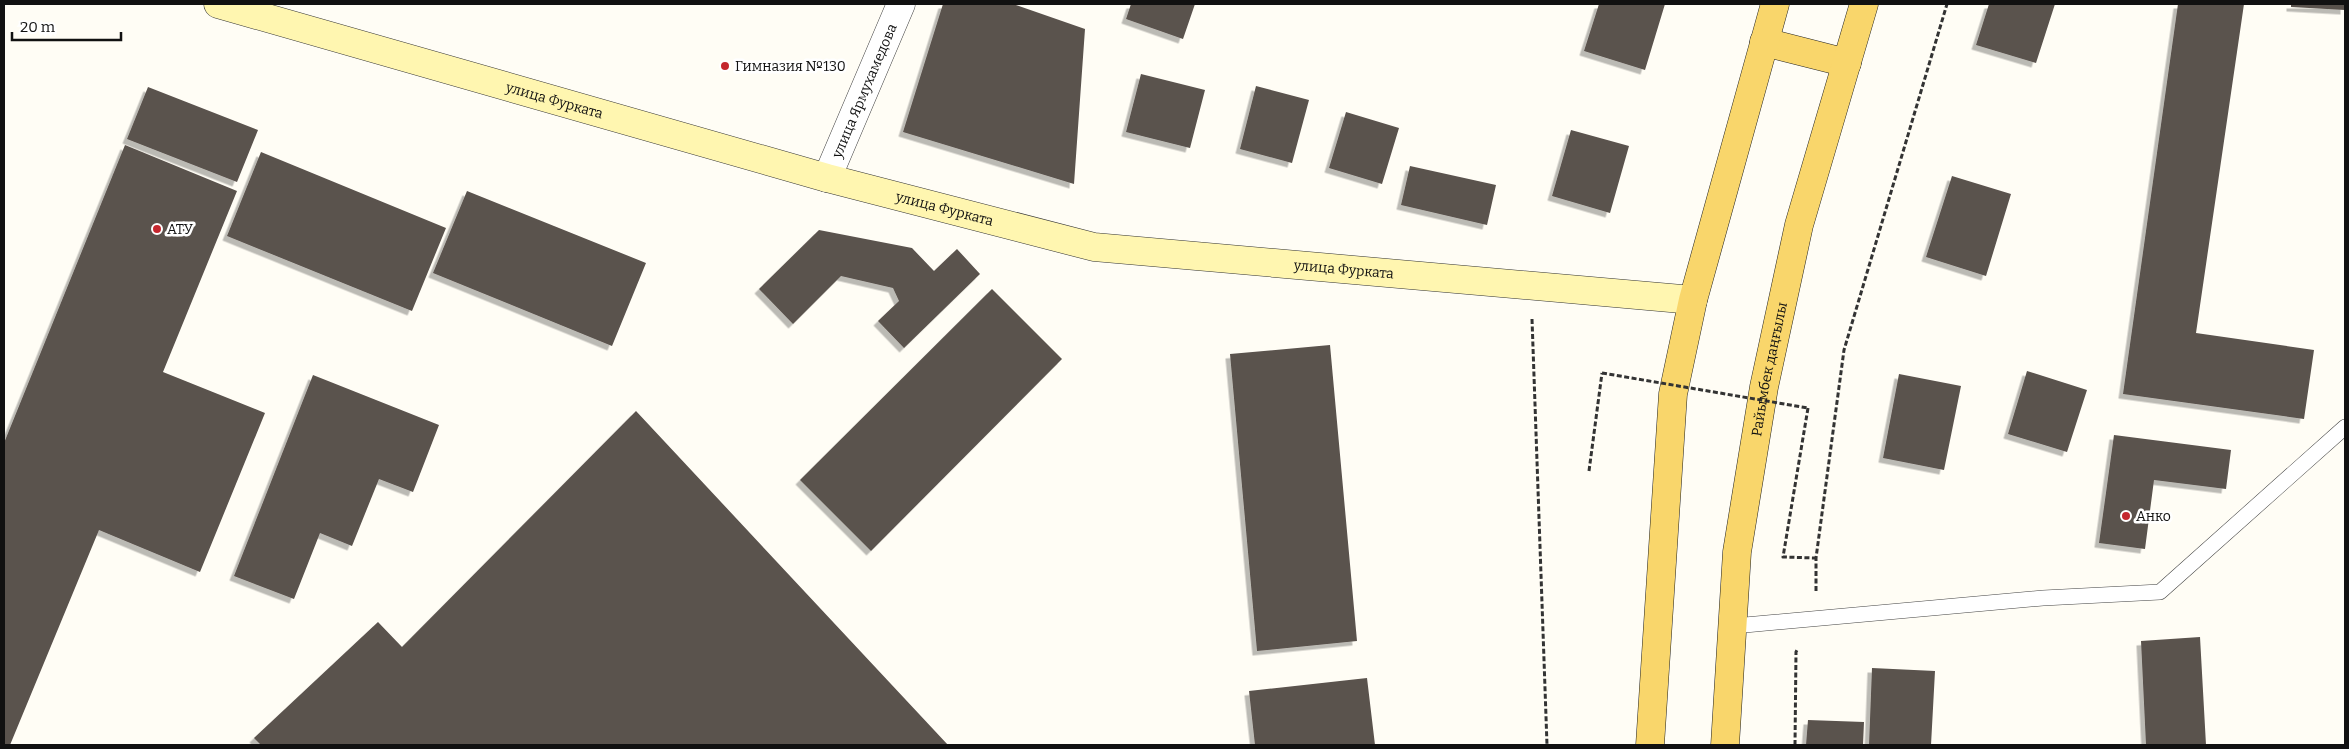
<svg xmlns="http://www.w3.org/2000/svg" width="2349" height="749" font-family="Bitter,serif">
<defs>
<filter id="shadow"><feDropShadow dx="-4.5" dy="4.5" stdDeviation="0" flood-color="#0004"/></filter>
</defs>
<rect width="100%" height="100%" fill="#fffdf5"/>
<path fill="#5a524d" filter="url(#shadow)" d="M943 4H1013L1085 29 1074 184 903 132Z
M1131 4H1195L1183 39 1126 19Z
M1599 4H1665L1645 70 1584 51Z
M1989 4H2055L2036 63 1976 45Z
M2178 4H2244L2196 333 2314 350 2304 419 2123 394Z
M2291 4H2345V10L2291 7Z
M1141 74 1205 90 1190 148 1126 132Z
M1256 86 1309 100 1292 163 1240 149Z
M148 87 258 130 237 182 127 139Z
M1346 112 1399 128 1382 184 1329 168Z
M1571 130 1629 146 1610 213 1552 196Z
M125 145 237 191 163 372 265 413 200 572 99 530 10 745H4V443Z
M261 152 446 228 412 311 227 236Z
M1410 166 1496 185 1487 225 1401 205Z
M1952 176 2011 194 1986 276 1926 257Z
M467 191 646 263 612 346 433 273Z
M819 230 912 248 934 271 957 249 980 274 904 348 878 321 899 301 893 288 841 276 793 324 759 289Z
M992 289 1062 359 871 551 800 480Z
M1330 345 1357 641 1257 651 1230 354Z
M2027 371 2087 390 2067 452 2008 434Z
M1899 374 1961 386 1944 470 1883 458Z
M313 375 439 425 413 492 379 479 352 546 320 533 294 599 234 576Z
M636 411 948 745H261L254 738 378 622 402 647Z
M2114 435 2231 450 2226 489 2154 480 2145 549 2099 543Z
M2200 637 2206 745H2146L2141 641Z
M1872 668 1935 671 1931 745H1869Z
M1367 678 1375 745H1255L1249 691Z
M1808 720 1864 722 1863 745H1806Z"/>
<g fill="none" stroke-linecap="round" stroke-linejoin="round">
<defs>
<path id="lane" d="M1734 626 2043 598 2160 592 2345 427"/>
<g id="street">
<path id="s1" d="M827 178 901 4"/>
</g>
<g id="secondary">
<path id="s2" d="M218 4 827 178 1094 247 1693 300"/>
</g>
<g id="primary">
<path d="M1764 42 1847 63"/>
<path d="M1650 745 1673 394 1693 300 1775 4"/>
<path id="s3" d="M1725 745 1737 552 1764 387 1799 225 1864 4"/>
</g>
</defs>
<use href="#lane" stroke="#444" stroke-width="16"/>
<use href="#street" stroke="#444" stroke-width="29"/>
<use href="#secondary" stroke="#333" stroke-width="29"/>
<use href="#primary" stroke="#222" stroke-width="29"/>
<path stroke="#333" stroke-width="3" stroke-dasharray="5 2.5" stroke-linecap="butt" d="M1532 319 1547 745
M1808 408 1783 557 1816 558
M1589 471 1602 373
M1816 591V558L1844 350 1947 4
M1795 745 1796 652 1798 648"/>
<use href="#lane" stroke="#fff" stroke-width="15"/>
<use href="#street" stroke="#fff" stroke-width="28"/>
<use href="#secondary" stroke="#fff6b0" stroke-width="28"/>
<use href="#primary" stroke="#f9d66b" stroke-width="28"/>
<path stroke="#333" stroke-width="3" stroke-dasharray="5 2.5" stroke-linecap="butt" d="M1602 373 1808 408"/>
</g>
<g fill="#c4262e" stroke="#fff" stroke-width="2">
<circle cx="725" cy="66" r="5"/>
<circle cx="157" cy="229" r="5"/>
<circle cx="2126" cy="516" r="5"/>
</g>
<g text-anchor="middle" stroke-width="5" stroke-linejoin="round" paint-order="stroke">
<g font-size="14" fill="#111" stroke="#fff" text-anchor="start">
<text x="735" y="71">Гимназия №130</text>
<text x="167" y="234">АТУ</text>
<text x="2136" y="521">Анко</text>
</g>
<g font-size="14" fill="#111" stroke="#fff">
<text dy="5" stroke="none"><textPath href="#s1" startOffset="95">улица Ярмухамедова</textPath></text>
<text dy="5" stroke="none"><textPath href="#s2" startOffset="350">улица Фурката</textPath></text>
<text dy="5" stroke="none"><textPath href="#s2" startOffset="755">улица Фурката</textPath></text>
<text dy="5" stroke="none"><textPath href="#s2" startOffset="1160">улица Фурката</textPath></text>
<text dy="5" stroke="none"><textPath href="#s3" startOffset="379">Райымбек даңғылы</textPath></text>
</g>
</g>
<rect width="2349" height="749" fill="none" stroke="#111111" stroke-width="10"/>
<path d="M12 32v8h109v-8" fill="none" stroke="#111111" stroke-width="2.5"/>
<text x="20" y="32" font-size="15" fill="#111111" stroke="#ffffff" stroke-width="4" paint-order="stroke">20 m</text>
</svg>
